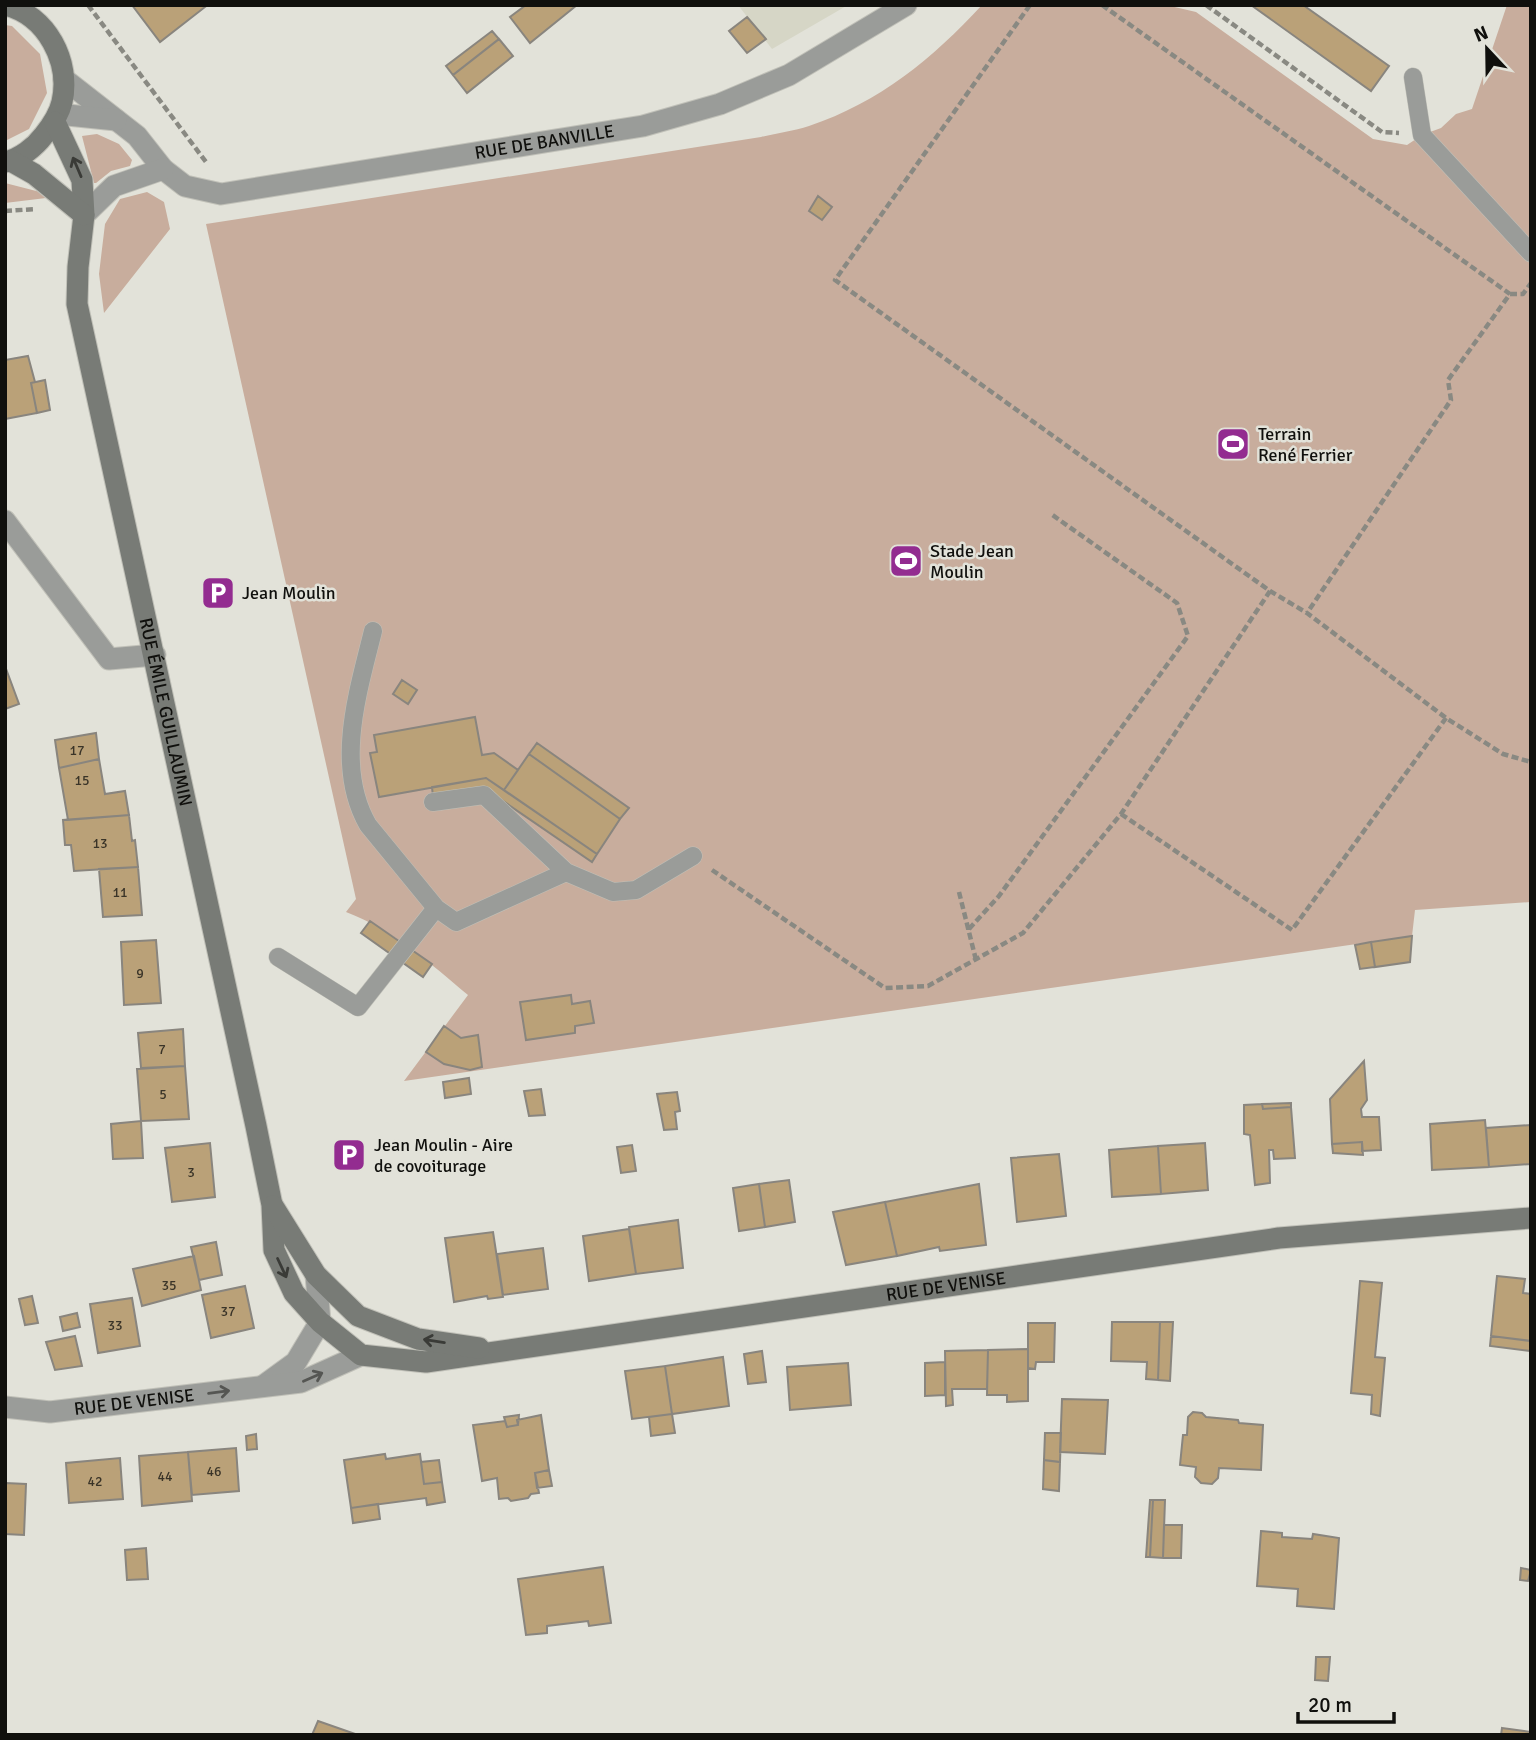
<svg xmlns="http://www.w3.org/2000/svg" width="1536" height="1740" font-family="Signika,sans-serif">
<rect width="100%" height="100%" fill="#e2e2d9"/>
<path fill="#d6d6c6" d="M738 5H848L772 49Z"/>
<path fill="#c8ad9d" d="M982 5H1166L1196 12 1373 139 1407 145 1422 135 1441 128 1456 114 1472 109 1507 5H1531V902L1415 910 1412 936 404 1081 468 995C431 964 392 929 346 912L356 899 206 224 761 137C777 133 794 131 809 126 880 102 932 59 982 5Z
M5 25 12 26 40 54 47 93 29 129 5 141Z
M97 134 119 144 132 160 130 166 111 171 96 183H94L82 136Z
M5 183 44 193 46 198 5 203Z
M147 192 164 202 170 229 104 313 99 274 105 224 120 199Z"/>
<path fill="#baa178" stroke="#89857e" stroke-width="2" d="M132 5H203L205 7 160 42Z
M526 5H577L530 43 510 17Z
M1251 5H1303L1389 66 1371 91Z
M747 17 766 39 747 53 729 31Z
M492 31 499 39 453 75 446 66Z
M499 39 513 56 467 93 453 75Z
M818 196 832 207 822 220 809 211Z
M28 356 35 382 31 383 37 413 5 419V360Z
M45 380 50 410 37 413 31 383Z
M5 666 19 704 5 709Z
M402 680 417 690 408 704 393 694Z
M475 717 482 755 494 753 518 770 504 790 486 778 379 797 370 753 377 752 374 735Z
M96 733 99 759 59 768 55 740Z
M537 743 629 808 620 819 529 754Z
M529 754 620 819 597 854 504 790Z
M99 759 105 794 125 791 129 815 68 820 59 768Z
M486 778 597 854 592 862 484 788 433 797 432 787Z
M129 815 132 841 135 840 138 867 74 871 71 845H65L63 820Z
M138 867 142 915 103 917 99 869Z
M370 921 432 964 423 977 361 933Z
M1412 936 1410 962 1375 967 1371 942Z
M156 940 161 1003 124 1005 121 942Z
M1371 942 1375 967 1360 969 1355 945Z
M571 995 572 1004 590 1001 594 1023 575 1026V1033L526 1040 520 1002Z
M444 1026 461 1038 478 1035 482 1067 470 1070 444 1064 426 1052Z
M183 1029 185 1066 141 1068 138 1033Z
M1364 1061 1367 1100 1361 1109 1362 1117H1379L1381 1150 1362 1151V1142L1332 1144 1330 1099Z
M185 1066 189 1119 141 1121 137 1069Z
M469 1078 471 1094 445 1098 443 1082Z
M541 1089 545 1115 529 1116 524 1091Z
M677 1092 680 1111 675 1112 677 1129 664 1130 657 1094Z
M1291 1103V1107L1263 1109 1262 1104Z
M1262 1104 1263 1109 1291 1107 1295 1158 1274 1159 1273 1150H1269L1270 1183 1255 1185 1250 1135 1244 1134V1105Z
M1485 1120 1489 1167 1432 1170 1430 1124Z
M141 1121 143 1158 113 1159 111 1124Z
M1531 1125V1164L1489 1167 1486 1128Z
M1362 1142 1363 1155 1333 1153 1332 1144Z
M210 1143 215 1197 172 1202 165 1148Z
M1205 1143 1208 1190 1161 1194 1158 1146Z
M632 1145 636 1171 621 1173 617 1147Z
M1158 1146 1161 1194 1112 1197 1109 1150Z
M1059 1154 1066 1216 1017 1222 1011 1158Z
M789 1180 795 1222 765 1227 759 1184Z
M759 1184 765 1227 739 1231 733 1188Z
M979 1184 986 1245 940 1251 939 1247 897 1256 885 1202Z
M885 1202 897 1256 846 1265 833 1212Z
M678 1220 683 1268 636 1274 629 1227Z
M629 1229 636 1274 589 1281 583 1236Z
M493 1232 503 1297 488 1299 487 1296 454 1302 445 1238Z
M216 1242 222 1275 199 1280 191 1247Z
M543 1248 548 1289 503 1295 497 1254Z
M194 1256 201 1290 142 1306 133 1269Z
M1497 1276 1525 1279 1523 1293 1531 1294V1341L1491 1336Z
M1360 1281 1382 1283 1375 1357 1385 1358 1380 1416 1371 1414 1372 1395 1351 1393Z
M245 1286 254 1328 211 1338 202 1295Z
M32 1296 38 1323 25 1325 19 1299Z
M132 1298 140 1346 98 1353 90 1304Z
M77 1313 80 1327 63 1331 60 1317Z
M1112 1322H1160L1158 1380 1146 1379 1147 1362 1111 1361Z
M1160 1322H1173L1170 1381 1158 1380Z
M1028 1323H1055L1054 1362H1036L1035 1369 1028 1368Z
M75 1336 82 1366 55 1370 46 1342Z
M1491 1336 1531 1341V1351L1490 1346Z
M1028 1349V1401L1007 1402V1395H987L988 1350Z
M988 1350 987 1389H952L953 1405 946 1406 945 1351Z
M762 1351 766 1382 748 1384 744 1354Z
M723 1357 729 1406 672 1414 665 1366Z
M945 1362V1395L925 1396V1363Z
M848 1363 851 1405 790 1410 787 1367Z
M665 1366 672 1414 632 1419 625 1371Z
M1062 1399 1108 1400 1105 1454 1060 1452Z
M1193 1412 1202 1413 1206 1417 1238 1420 1239 1423 1263 1425 1261 1470 1219 1468 1218 1478 1212 1484 1201 1483 1195 1477 1196 1467 1180 1465 1183 1435H1187L1188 1417Z
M672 1414 675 1433 651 1436 649 1417Z
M519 1415 518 1425 507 1427 504 1417Z
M541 1415 549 1470 535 1473 539 1493 531 1494 528 1498 511 1501 508 1498 499 1499 497 1478 482 1481 473 1425 505 1421 507 1427 518 1425 517 1420Z
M1045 1433H1061L1060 1462 1044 1460Z
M256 1434 257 1449 247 1450 246 1436Z
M236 1448 239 1491 192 1495 188 1452Z
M188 1452 192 1501 142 1506 139 1456Z
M385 1454 386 1459 420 1454 424 1484 442 1482 445 1502 427 1505 426 1498 351 1508 344 1460Z
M120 1458 123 1499 69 1503 66 1463Z
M439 1460 442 1482 424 1484 421 1462Z
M1044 1460 1060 1462 1059 1491 1043 1489Z
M549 1470 552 1486 537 1488 535 1473Z
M5 1483 26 1484 24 1535 5 1534Z
M1150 1500H1153L1150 1557H1146Z
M1153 1500H1165L1163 1558 1150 1557Z
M378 1504 380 1519 353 1523 351 1508Z
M1164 1525H1182L1181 1558H1163Z
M1261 1531 1282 1533V1537L1312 1539 1313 1534 1339 1538 1334 1609 1297 1606 1298 1589 1257 1586Z
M146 1548 148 1579 127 1580 125 1550Z
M603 1567 611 1623 589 1626 588 1621 547 1626V1633L526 1635 518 1579Z
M1521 1568 1531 1570 1528 1581 1520 1580Z
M1316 1657H1330L1328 1681 1315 1680Z
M318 1721 358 1735H312Z
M1502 1728 1531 1732V1735H1501Z"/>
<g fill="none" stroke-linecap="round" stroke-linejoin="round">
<defs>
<path id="service" d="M1413 77 1422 135 1531 253
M373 631C358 692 334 766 368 825L436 908 456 922 566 872 613 892 636 890 693 856
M433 802 484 795 566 872
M278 957 358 1007 436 908"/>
<g id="minor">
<path id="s1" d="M64 79 137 136 163 169 185 186 221 194 643 126 720 104 789 75 906 5"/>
<path d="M58 114 116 120"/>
<path d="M84 215 114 186 163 169"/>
<path d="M5 521 109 659 155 655"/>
<path d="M263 1386 296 1362 320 1322 316 1275"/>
<path id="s2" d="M5 1407 50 1412 301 1382 361 1355"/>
</g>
<g id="secondary">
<path d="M5 5C47 15 71 62 62 102 59 115 52 125 44 135 35 147 20 159 5 162"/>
<path id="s3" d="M55 122 82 180 84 215 78 267 77 304 256 1126 272 1205 274 1250 294 1293 320 1322 361 1355 426 1362 1279 1238 1531 1218"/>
<path d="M11 161 34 174 84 215"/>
<path d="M273 1206 316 1275 358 1316 418 1339 479 1348"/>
</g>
</defs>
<use href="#service" stroke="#c0c0b8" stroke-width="19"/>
<use href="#minor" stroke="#c0c0b8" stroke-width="23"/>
<use href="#secondary" stroke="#c0c0b8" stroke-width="23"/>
<path stroke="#898982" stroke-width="4.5" stroke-dasharray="7 3.5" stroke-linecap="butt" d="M88 5 206 162
M1030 5 835 280 1270 591 1307 613 1446 718 1503 754 1531 762
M1102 5 1510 294 1448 380 1451 400 1307 613
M1206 5 1382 132 1399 133
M5 211 36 209
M1510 294H1523L1531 283
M1121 814 1292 930 1446 718
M712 870 885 988 928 986 1023 933 1121 814 1270 591
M959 892 976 960
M969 929 999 896 1188 636 1177 603 1051 514"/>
<use href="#service" stroke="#9a9c99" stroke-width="18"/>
<use href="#minor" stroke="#9a9c99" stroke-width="21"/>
<use href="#secondary" stroke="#787b76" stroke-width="21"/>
</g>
<defs><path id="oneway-shaft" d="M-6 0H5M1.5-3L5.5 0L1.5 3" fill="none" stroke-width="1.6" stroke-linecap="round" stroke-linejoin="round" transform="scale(1.75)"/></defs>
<g stroke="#3a3b37">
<use href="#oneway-shaft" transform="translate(77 167) rotate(-113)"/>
<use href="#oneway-shaft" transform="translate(282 1268) rotate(65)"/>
<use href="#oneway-shaft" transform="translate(434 1341) rotate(-171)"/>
</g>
<g stroke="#555653">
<use href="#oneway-shaft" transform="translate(313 1377) rotate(-24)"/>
<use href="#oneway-shaft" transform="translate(219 1392) rotate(-7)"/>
</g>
<defs>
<symbol id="stadium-square" viewBox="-11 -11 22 22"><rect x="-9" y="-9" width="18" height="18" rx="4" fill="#932c90" stroke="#e2e2d9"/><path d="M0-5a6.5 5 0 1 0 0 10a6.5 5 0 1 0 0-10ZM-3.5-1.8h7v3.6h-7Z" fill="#fff"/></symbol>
<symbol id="parking-square" viewBox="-11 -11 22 22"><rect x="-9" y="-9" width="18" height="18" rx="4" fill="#932c90" stroke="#e2e2d9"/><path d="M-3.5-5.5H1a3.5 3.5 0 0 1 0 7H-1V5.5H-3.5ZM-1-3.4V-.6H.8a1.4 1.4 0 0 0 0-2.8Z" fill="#fff"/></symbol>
</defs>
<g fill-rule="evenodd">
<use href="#stadium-square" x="1214" y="425" width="38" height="38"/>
<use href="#stadium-square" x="887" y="542" width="38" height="38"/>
<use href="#parking-square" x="199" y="574" width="38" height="38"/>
<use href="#parking-square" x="330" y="1136" width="38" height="38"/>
</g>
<g text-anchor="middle" stroke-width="5" stroke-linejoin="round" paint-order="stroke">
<g font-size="14" fill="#3a3428">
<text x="77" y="755">17</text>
<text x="82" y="785">15</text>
<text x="100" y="848">13</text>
<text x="120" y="897">11</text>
<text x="140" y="978">9</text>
<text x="162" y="1054">7</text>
<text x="163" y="1099">5</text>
<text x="191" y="1177">3</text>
<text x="169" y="1290">35</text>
<text x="228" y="1316">37</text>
<text x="115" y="1330">33</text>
<text x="214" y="1476">46</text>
<text x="165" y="1481">44</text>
<text x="95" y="1486">42</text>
</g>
<g font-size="18" fill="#10100d" stroke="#e2e2d9">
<text dy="6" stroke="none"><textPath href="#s1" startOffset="527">RUE DE BANVILLE</textPath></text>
<text dy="6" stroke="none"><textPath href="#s3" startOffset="606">RUE ÉMILE GUILLAUMIN</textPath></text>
<text dy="6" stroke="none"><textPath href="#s3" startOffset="1885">RUE DE VENISE</textPath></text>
<text dy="6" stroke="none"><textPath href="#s2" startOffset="130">RUE DE VENISE</textPath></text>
</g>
<g font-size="18" fill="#10100d" stroke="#e2e2d9" text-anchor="start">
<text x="1258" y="440">Terrain<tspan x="1258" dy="21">René Ferrier</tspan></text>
<text x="930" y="557">Stade Jean<tspan x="930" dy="21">Moulin</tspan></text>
<text x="242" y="599">Jean Moulin</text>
<text x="374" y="1151">Jean Moulin - Aire<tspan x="374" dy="21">de covoiturage</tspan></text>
</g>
</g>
<rect width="1536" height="1740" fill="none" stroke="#10100d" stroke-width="14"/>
<g transform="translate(1487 49) rotate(338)" stroke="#e2e2d9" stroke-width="5" paint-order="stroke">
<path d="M0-5L12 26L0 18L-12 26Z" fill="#10100d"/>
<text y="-10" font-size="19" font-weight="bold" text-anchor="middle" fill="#10100d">N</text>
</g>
<path d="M1298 1712v10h96v-10" fill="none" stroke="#10100d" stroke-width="3.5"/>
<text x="1308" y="1712" font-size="21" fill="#10100d" stroke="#e2e2d9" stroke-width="5" paint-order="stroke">20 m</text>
</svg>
